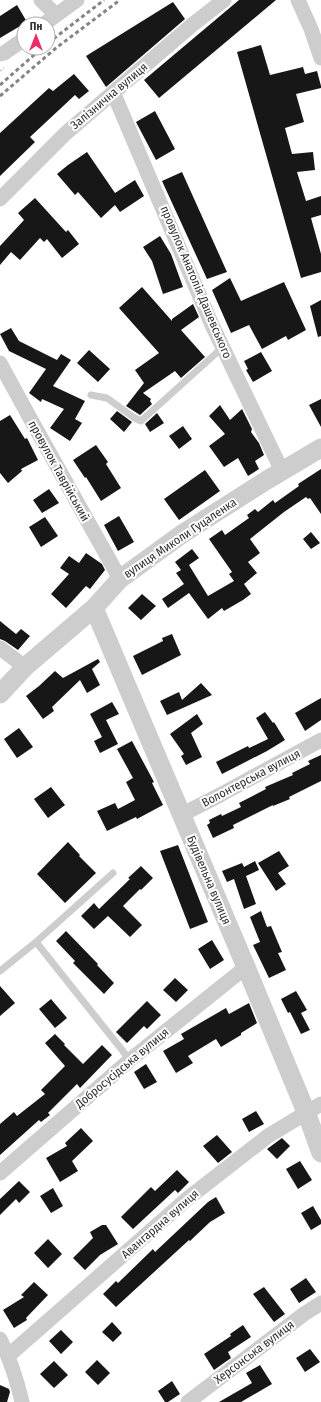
<svg xmlns="http://www.w3.org/2000/svg" width="321" height="1402" font-family="'Fira Sans Condensed',sans-serif">
<rect width="100%" height="100%" fill="#fff"/>
<path fill="#171717" d="M239 0H276L159 98 144 80Z
M173 2 185 19 106 87 86 56Z
M17 5 27 22 0 38V16Z
M261 45 270 75 303 67 305 74 317 71 321 86V88L296 94 304 122 285 128 292 154 313 152 315 170 297 172 306 201 321 196V215L311 218 321 254V272L301 278 237 52Z
M74 74 89 91 79 99 75 95 30 137 35 142 0 176V133L49 88 53 91Z
M155 111 175 149 156 160 136 122Z
M87 152 115 193 135 180 144 196 120 212 115 205 101 218 78 192 75 195 57 174 68 165Z
M182 172 227 272 207 279 162 181Z
M35 198 66 232 68 230 79 244 62 258 47 239 44 242 40 238 20 260 11 252 0 265V246L24 220 18 213Z
M160 236 171 254 183 287 163 294 152 261 143 247Z
M230 278 241 301 284 282 306 330 288 340 286 336 262 349 249 325 231 333 212 290Z
M142 287 172 321V319L193 304 199 317 181 330 205 357 181 378 175 371 143 393 151 399 150 401 152 404 140 415 126 406 144 383 135 370 159 353 119 308Z
M321 300V336L318 337 310 306Z
M11 328 19 341 57 360 61 354 71 360 53 386 85 401 75 419 82 423 70 441 50 428 64 409 42 399 41 402 29 393 46 369 9 351 0 334Z
M89 350 110 369 98 382 77 363Z
M261 352 272 371 253 382 246 370 248 369 244 361Z
M321 399V427L309 405Z
M220 405 230 420 242 409 252 429 251 432 259 443 264 455 255 461 259 469 248 476 238 458 224 467 209 446 225 434 209 416Z
M117 411 132 422 124 432 110 419Z
M157 413 164 423 150 432 145 424Z
M10 415 25 439 27 438 38 460 21 469 22 471 8 483 0 473V421Z
M183 426 192 439 179 449 169 436Z
M96 445 108 462 106 464 121 488 101 501 86 477 85 478 73 460Z
M321 469V514L310 498 308 499 306 497 284 512 250 539 260 553 248 562 257 573 244 584 251 594 243 600 224 611 222 608 208 619 189 593 168 608 162 599 184 584 176 573 181 570 175 562 192 549 199 558 189 565 208 596 234 581 229 574 232 572 209 539 222 530 225 535 249 518 247 515 255 509 258 512 273 500 275 503 299 486 298 484Z
M205 470 220 491 179 520 164 499Z
M49 489 59 503 42 513 33 500Z
M119 516 134 542 118 551 104 525Z
M45 517 58 536 41 547 29 527Z
M311 532 320 543 311 549 303 539Z
M86 553 102 564 105 570 90 589 86 586 66 608 51 594 69 574 60 568 69 556 79 563Z
M142 594 156 606 141 620 128 608Z
M0 621 16 634 21 629 30 636 18 650 5 641 0 639Z
M172 634 181 655 142 675 133 656 163 641 162 638Z
M98 659 100 662 92 669 100 685 87 693 80 680 52 707 54 711 43 719 26 696 39 686 55 671 63 678Z
M201 683 212 695 167 715 160 701 179 692 182 700Z
M321 698V720L305 731 295 713Z
M112 702 119 714 106 720 118 744 100 753 94 741 102 737 90 714Z
M265 712 273 723 274 722 285 740 267 751 222 774 216 762 248 746 249 748 268 739 256 718Z
M197 714 203 724 191 733 202 757 186 765 181 756 184 754 170 734Z
M19 728 33 747 17 758 4 739Z
M132 741 154 782 152 783 163 805 137 819 136 817 107 831 97 811 115 803 118 809 135 800 126 782 133 778 117 749Z
M321 755V781L289 797 290 799 273 806V805L233 825 234 828 213 838 207 825 210 823 209 820 221 814 222 816 241 807 239 803 266 789 265 787 293 775 292 773 310 764 308 761Z
M51 787 65 805 48 818 34 799Z
M68 842 80 855 79 856 96 873 65 903 37 874Z
M178 845 208 922 190 929 160 851Z
M279 851 289 866 278 873 286 884 276 891 258 863Z
M255 861 259 870 246 876 256 904 244 909 234 879 227 882 222 871 242 863 244 867Z
M141 866 153 878 141 890 140 889 123 906 142 925 130 937 108 916 94 929 81 916 94 903 99 909 130 879 128 878Z
M261 911 267 927 271 926 282 952 278 953 286 970 269 978 253 945 260 942 250 917Z
M66 931 98 964 97 965 114 983 104 994 73 963 75 961 56 941Z
M212 940 224 960 210 969 198 949Z
M175 978 188 990 176 1002 163 990Z
M0 986 15 1003 0 1016Z
M296 991 307 1010 301 1013 310 1030 301 1034 290 1012 288 1013 281 999Z
M51 999 67 1018 55 1028 39 1009Z
M147 1001 161 1015 147 1029 144 1026 127 1043 116 1032Z
M249 1003 257 1023 241 1033V1035L221 1047 216 1039 188 1056 193 1063 176 1073 163 1051 184 1039 181 1034 226 1008 229 1014Z
M55 1034 65 1044 64 1045 83 1064 102 1045 112 1055 80 1088 77 1084 48 1113 50 1115 41 1122 39 1120 0 1155V1124L14 1112 17 1116 45 1094 41 1090 65 1066 45 1043Z
M146 1064 157 1082 144 1089 134 1072Z
M256 1111 264 1124 249 1132 242 1119Z
M81 1128 93 1141 72 1161 78 1171 60 1182 46 1158 67 1146 65 1143Z
M217 1135 232 1152 218 1163 203 1146Z
M282 1138 290 1146 277 1159 267 1149Z
M300 1161 312 1180 298 1189 286 1169Z
M177 1170 189 1182 178 1193 175 1190 133 1229 121 1217 151 1187 155 1191Z
M19 1181 30 1192 19 1203 16 1199 0 1215V1199Z
M53 1188 63 1206 51 1213 40 1196Z
M216 1197 225 1213 210 1222 190 1241 189 1240 116 1307 103 1294 116 1281 118 1283 153 1249 155 1252 208 1202Z
M313 1206 321 1220V1224L311 1230 301 1213Z
M102 1225H106L118 1244 100 1255 85 1270 73 1258 93 1238 90 1232Z
M48 1239 62 1254 48 1268 34 1253Z
M306 1278 316 1292 299 1303 290 1289Z
M34 1282 48 1295 26 1318 27 1320 14 1328 3 1310 24 1297 21 1295Z
M264 1287 285 1314 274 1322 253 1294Z
M112 1322 122 1333 113 1342 102 1332Z
M243 1325 251 1337 228 1352 231 1358 214 1370 204 1354 231 1336 230 1334Z
M61 1330 73 1342 61 1354 49 1341Z
M310 1349 320 1362 305 1372 296 1358Z
M97 1360 110 1373 98 1385 85 1372Z
M54 1361 68 1375 54 1388 40 1374Z
M260 1365 272 1384 241 1402H219L252 1383 246 1373Z
M172 1381 180 1394 168 1402H165L158 1391Z
M0 1385 9 1389 10 1392 7 1402H0Z"/>
<g fill="none" stroke-linecap="round" stroke-linejoin="round">
<path stroke="#cdcdcd" stroke-width="2" stroke-dasharray="2 2" stroke-linecap="butt" d="M0 71 4 68"/>
<path stroke="#cdcdcd" stroke-width="7" d="M91 395 107 398 133 417 141 421 223 347
M36 942 130 1060
M0 971 36 942 113 873"/>
<path stroke="#cdcdcd" stroke-width="15" d="M41 0 56 15
M298 0 311 29 321 58
M44 24 77 0
M0 54 4 53 24 39
M113 92 212 325 282 471
M0 199 66 133 192 25 224 0
M0 363 30 418 120 579
M0 648 25 667
M181 815 220 795 321 740
M0 1173 130 1060 246 967
M0 1339C10 1359 17 1380 22 1402
M8 1356 187 1199 268 1136 321 1104
M188 1402 304 1314 321 1303"/>
<path stroke="#cdcdcd" stroke-width="19" d="M94 608 246 967 306 1112 321 1153
M0 694 25 667 94 608 120 579 182 534 267 480 321 448"/>
<path stroke="#858585" stroke-width="3" stroke-dasharray="4 3" stroke-linecap="butt" d="M48 43 104 0
M0 85 42 48
M0 96 56 48 120 0"/>
</g>
<g text-anchor="middle" stroke-width="4" stroke-linejoin="round" paint-order="stroke">
<g font-size="12" fill="#303030" stroke="#fff">
<text transform="translate(109 96) rotate(-40)" y="4">Залізнична вулиця</text>
<text transform="translate(196 282) rotate(67)" y="4">провулок Анатолія Дашевського</text>
<text transform="translate(59 471) rotate(61)" y="4">провулок Таврійський</text>
<text transform="translate(180 538) rotate(-34)" y="4">вулиця Миколи Гуцаленка</text>
<text transform="translate(251 778) rotate(-28)" y="4">Волонтерська вулиця</text>
<text transform="translate(209 880) rotate(67)" y="4">Будівельна вулиця</text>
<text transform="translate(122 1068) rotate(-40)" y="4">Добросусідська вулиця</text>
<text transform="translate(160 1224) rotate(-41)" y="4">Авангардна вулиця</text>
<text transform="translate(254 1352) rotate(-37)" y="4">Херсонська вулиця</text>
</g>
</g>
<g transform="translate(36 36)"><circle r="19" fill="#ffffff" stroke="#acacac"/>
<path d="M0-3L7 15L0 10L-7 15Z" fill="#ee2c68"/>
<text y="-6" font-size="11" font-weight="bold" text-anchor="middle" fill="#303030">Пн</text>
</g>
</svg>
